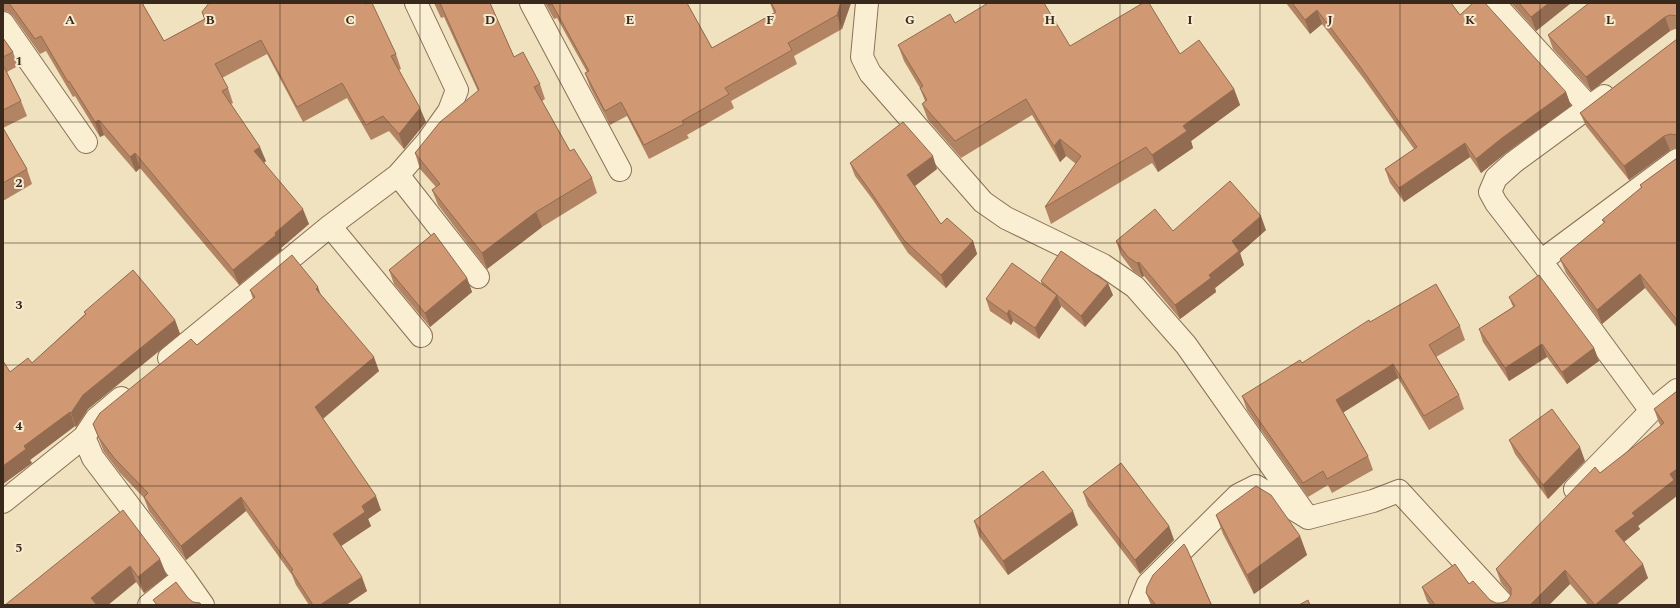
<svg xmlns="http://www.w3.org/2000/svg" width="1680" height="608" font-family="Spectral,serif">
<rect width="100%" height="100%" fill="#f0e1bf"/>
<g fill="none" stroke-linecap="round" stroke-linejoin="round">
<defs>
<path id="street" d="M416 3 457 90 449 111 427 142 398 175 478 277
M531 3 620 170
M867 3 862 57 870 73 983 202 1006 218 1103 265 1135 287 1186 345 1308 518
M1494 3 1590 108
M3 23 86 142
M1604 96 1514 162 1496 178 1490 192 1496 203 1541 261 1651 411 1677 390
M330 226 421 336
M1541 261 1677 160
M169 358 330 226 398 175
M121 398 96 419 84 437 93 458 184 578 203 605
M1575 489 1651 411
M3 502 84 437
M149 605 176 583
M1141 605 1140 603 1148 584 1238 495 1256 486 1308 518 1373 501 1399 491 1504 605"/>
</defs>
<use href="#street" stroke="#897157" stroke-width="24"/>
<use href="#street" stroke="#faeed3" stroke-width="22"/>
</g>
<path fill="#b38463" d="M3 3H143L144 6 164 41 204 19 202 12 396 54 401 69 399 70 426 122 404 149 389 131 371 140 347 98 303 122 267 54 222 78 228 88 233 103 231 104 266 161 264 163 309 224 281 248 282 250 239 285 140 168 136 172 104 135 100 137 75 96 73 97 46 51 40 54 13 16 8 12 3 11Z
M434 3H490L514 57 540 84 545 99 542 101 570 151 592 178 597 193 542 227 487 269 438 205 432 190 436 187 420 169 415 153 478 91 444 17 441 18Z
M545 3H687L712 48 774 13 770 3H851L842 29 794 56 797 64 731 101 734 108 687 135 689 138 649 159 627 116 610 125 590 87 585 73 587 72 557 18 554 19Z
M1286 3H1451L1460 15 1566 92 1571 106 1507 152 1481 173 1470 157 1404 202 1390 183 1385 169 1414 149 1364 79 1322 24 1310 34Z
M1511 3H1571L1536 31Z
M1677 3V29H1675L1670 31 1591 91 1553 49 1548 35Z
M955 23 1070 46 1180 54 1234 89 1240 105 1191 141 1193 148 1158 172 1152 163 1051 224 1045 207 1076 164 1066 156 1060 162 1032 115 961 158 928 120 922 104 925 101 920 88 904 61 898 45Z
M3 38 13 52 18 66 7 72 21 101 27 116 3 128Z
M1677 39V148H1675L1670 150 1629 180 1586 126 1580 113Z
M3 128 27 169 32 184 3 201Z
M1677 158V328L1645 288 1602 324 1566 273 1560 259 1604 223 1602 220 1641 188 1640 185Z
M850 163 937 169 915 186 941 224 973 241 977 254 946 288 908 253 873 200 855 176Z
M1266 230 1240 253 1244 265 1215 288 1216 292 1180 319 1144 276 1142 277 1133 271 1121 255 1116 241 1173 231Z
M389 270 467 278 472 292 430 327 394 284Z
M1041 281 1113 295 1085 327 1061 306V307L1039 339 1013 321 1011 325 990 311 986 299 1042 285Z
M250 290 321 295 379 371 323 419 381 510 368 519 371 526 341 546 367 591 346 605H309L296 585 292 575 246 511 186 560 149 511 144 498 120 473 104 452 93 424 197 345 253 299Z
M1509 297 1594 348 1599 361 1567 384 1547 357 1509 381 1483 342 1479 329 1513 307Z
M84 312 175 320 180 334 88 409 76 427 75 426 30 460 32 463 3 484 10 372 32 363 85 314Z
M1370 322 1460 326 1465 340 1436 357 1459 395 1464 409 1429 430 1398 378 1343 412 1368 456 1373 470 1332 493 1328 485 1308 497 1247 410 1242 396 1302 363Z
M1677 391V487L1638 526 1640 529 1624 542 1648 578 1616 605H1588L1570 584 1549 605H1430L1427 601 1422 587 1469 584 1490 600 1496 603H1501L1507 601 1511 595 1501 583 1496 569 1600 473 1661 426 1659 423 1654 409Z
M1509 440 1585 461 1548 499 1515 454Z
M1083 492 1169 526 1174 540 1140 574 1088 506Z
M123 510 167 576 144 593 136 582 108 605Z
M1216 515 1300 536 1307 555 1254 594 1223 534Z
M974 521 1078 525 1008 575 979 536Z
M1187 549 1212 605H1151L1146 593Z"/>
<path fill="#926b50" d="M841 3H851L842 29 837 15Z
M1549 3H1571L1536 31 1531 17Z
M1317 10 1322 24 1310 34 1305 20Z
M1665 17 1670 31 1591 91 1586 77Z
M1234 89 1240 105 1191 141 1193 148 1158 172 1152 155 1183 126Z
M1566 92 1571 106 1507 152 1481 173 1476 159 1502 138Z
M420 108 426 122 404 149 399 134Z
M99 120 104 135 100 137 95 122Z
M1664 136 1670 150 1629 180 1624 166Z
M1060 139 1066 156 1060 162 1054 146Z
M1465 143 1470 157 1404 202 1399 188Z
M260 147 266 161 259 166 254 151Z
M135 153 140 168 136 172 130 157Z
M933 156 937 169 912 188 907 175Z
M303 209 309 224 281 248 282 250 239 285 233 270Z
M536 212 542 227 487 269 482 253Z
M1261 216 1266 230 1240 253 1244 265 1215 288 1216 292 1180 319 1175 305 1209 275 1232 241Z
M973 241 977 254 946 288 941 275Z
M1139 262 1144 276 1142 277 1137 263Z
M1640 274 1645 288 1602 324 1597 310Z
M467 278 472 292 430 327 425 313Z
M1108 283 1113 295 1085 327 1081 316Z
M318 287 323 301 316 289Z
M1057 295 1061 307 1039 339 1035 328Z
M1009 310 1013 321 1011 325 1007 314Z
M175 320 180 334 88 409 76 427 71 413 83 395Z
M1542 344 1547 357 1509 381 1505 368Z
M1594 348 1599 361 1567 384 1562 372Z
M374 357 379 371 320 421 315 407Z
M1393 364 1398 378 1341 414 1336 400Z
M70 412 75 426 30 460 32 463 3 484V466L24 446Z
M1580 447 1585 461 1548 499 1543 485Z
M1677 469V496L1638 526 1640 529 1620 545 1615 531 1670 474Z
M376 496 381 510 368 519 371 526 338 548 333 534 362 506Z
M241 497 246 511 186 560 181 546Z
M1073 511 1078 525 1008 575 1003 561Z
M1169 526 1174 540 1140 574 1135 560Z
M1300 536 1307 555 1254 594 1247 575Z
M160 559 167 576 144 593 138 577Z
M1643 564 1648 578 1616 605H1595Z
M130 566 136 582 108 605H93L91 598Z
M1565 570 1570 584 1549 605H1530Z
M362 577 367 591 346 605H320Z"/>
<path fill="#d09973" stroke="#926b50" d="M9 3H142L164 41 205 19 202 12 209 3H365V4L369 3H372L396 54 391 56 420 108 399 134 383 116 366 125 342 83 297 107 261 40 215 64 228 88 222 91 260 147 254 151 303 209 275 233 276 235 233 270 135 153 130 157 99 120 95 122 69 81 68 82 41 36 35 39Z
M440 3H490L514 57 523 52 540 84 534 87 570 151 574 149 592 178 536 212 482 253 432 190 440 184 415 153 440 122 479 90Z
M547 3H687L712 48 776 12 771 3H841L837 15 788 43 792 50 725 88 729 94 682 121 684 124 644 145 621 102 605 111 585 73 589 71 552 4 549 5Z
M988 3H1044L1070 46 1143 3H1149L1180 54 1199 40 1234 89 1183 126 1187 131 1152 155 1146 147 1045 207 1081 156 1060 139 1054 146 1026 99 955 141 922 104 927 100 920 88 923 86 898 45 950 14 955 23Z
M1292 3H1451L1460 15 1473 3H1485L1566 92 1502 138 1476 159 1465 143 1399 188 1385 169 1417 147 1359 65 1317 10 1305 20Z
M1519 3H1549L1531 17Z
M1589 3H1677V16L1670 15 1665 17 1586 77 1548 35Z
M3 38 13 52 3 57Z
M1677 39V135L1670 134 1664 136 1624 166 1580 113Z
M3 65 21 101 3 110Z
M903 122 933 156 907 175 941 224 947 218 973 241 941 275 904 240 868 188 850 163Z
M3 128 27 169 3 183Z
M1677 158V320L1640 274 1597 310 1560 259 1605 222 1602 220 1642 187 1640 185Z
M1230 181 1261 216 1232 241 1239 251 1209 275 1211 278 1175 305 1139 262 1137 263 1128 257 1116 241 1155 209 1173 231Z
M434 233 467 278 425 313 389 270Z
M1061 251 1108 283 1081 316 1041 281Z
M292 255 318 287 316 289 374 357 315 407 376 496 362 506 365 512 333 534 362 577 320 605H313L291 571 293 570 241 497 181 546 144 497 148 493 115 459 99 438 93 424 100 413 191 339 197 345 255 297 250 290Z
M1012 263 1057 295 1035 328 1009 310 1007 314 986 299Z
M133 270 175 320 83 395 71 413 70 412 24 446 26 449 3 466V361L10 372 28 358 32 363 86 314 84 312Z
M1539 275 1594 348 1562 372 1542 344 1505 368 1479 329 1515 306 1509 297Z
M1436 284 1460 326 1429 345 1459 395 1424 416 1393 364 1336 400 1368 456 1327 479 1323 471 1303 483 1242 396 1300 360 1302 363 1369 320 1370 322Z
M1677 391V469L1670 474 1674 480 1632 513 1635 516 1615 531 1643 564 1595 605 1565 570 1530 605H1435L1422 587 1455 564 1469 584 1473 581 1490 600 1496 603H1501L1507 601 1511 595V588L1496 569 1595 467 1600 473 1664 423 1654 409Z
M1552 409 1580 447 1543 485 1509 440Z
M1121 463 1169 526 1135 560 1083 492Z
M1043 471 1073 511 1003 561 974 521Z
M1256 486 1271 495 1300 536 1247 575 1216 515Z
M123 510 160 559 138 577 130 566 91 598 97 605H5Z
M1184 544 1187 549 1211 604 1210 605H1156L1146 593 1147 587 1153 575Z
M176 582 188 598 193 602 200 603 201 605H157L153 600Z
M1308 600 1310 605H1299Z"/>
<path fill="none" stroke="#38291c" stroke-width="1" stroke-opacity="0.55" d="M140 3V605M280 3V605M420 3V605M560 3V605M700 3V605M840 3V605M980 3V605M1120 3V605M1260 3V605M1400 3V605M1540 3V605M3 122H1677M3 243H1677M3 365H1677M3 486H1677"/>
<g font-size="13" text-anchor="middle" font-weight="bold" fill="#38291c" stroke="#f7ebcf" stroke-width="4" stroke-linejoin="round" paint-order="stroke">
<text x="70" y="24">A</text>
<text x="210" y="24">B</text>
<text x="350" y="24">C</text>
<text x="490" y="24">D</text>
<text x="630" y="24">E</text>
<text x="770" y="24">F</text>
<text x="910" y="24">G</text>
<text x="1050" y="24">H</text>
<text x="1190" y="24">I</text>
<text x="1330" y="24">J</text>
<text x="1470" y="24">K</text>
<text x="1610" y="24">L</text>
<text x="19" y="65">1</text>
<text x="19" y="187">2</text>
<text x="19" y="309">3</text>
<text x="19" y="430">4</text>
<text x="19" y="552">5</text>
</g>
<rect width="1680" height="608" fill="none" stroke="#38291c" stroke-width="8"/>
</svg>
